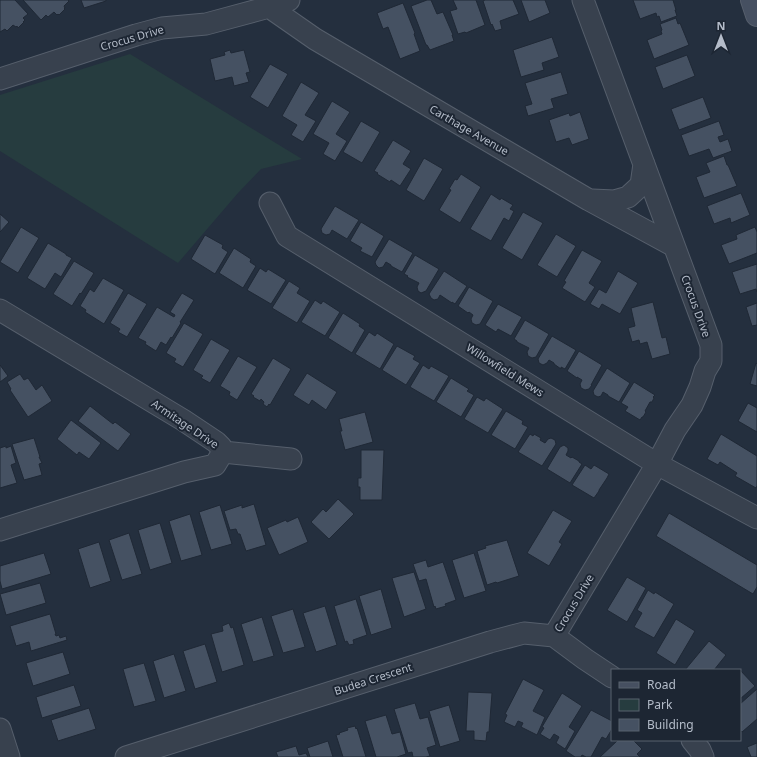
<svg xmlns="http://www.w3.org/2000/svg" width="757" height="757" font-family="'Noto Sans',sans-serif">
<rect width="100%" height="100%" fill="#242f3e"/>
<path fill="#263c3f" d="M130 54 302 159 261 169 238 193 178 263 0 151V95Z"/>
<path fill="#455162" stroke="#1f2835" d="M0 0H15L28 14 23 18 25 20 23 22H24L18 28 17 26 16 27 13 25 7 31 5 29 0 32Z
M23 0H68L69 1 64 6 65 8H64L65 9 59 15 58 14 57 15 54 12 48 17 46 15 41 20Z
M81 0H106V1L84 8Z
M427 0H431L437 14 443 12 453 35H452L454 41 430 50 427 45H426L411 6Z
M453 0H476L485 25 466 33 465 32 458 34 450 11 457 9Z
M485 0H513L519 14 500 21 502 29 495 31 492 24 491 25 483 1Z
M521 0H545L550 13 529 22Z
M633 0H673L676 10H675L677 16 661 22 659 16 657 17 656 13 640 19Z
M403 3 415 33 414 34 420 51 400 59 388 27 383 29 377 13Z
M676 18 678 24 680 23 689 45 654 59 647 40 662 34 661 31 662 30 660 24Z
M552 37 559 57 542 63 544 70 521 77 513 50Z
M230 50 231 53 244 50 250 72 246 73 249 82 234 86 232 77 215 81 210 59 225 55 224 52Z
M687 55 695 76 663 89 655 67Z
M270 64 288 74 268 108 250 97Z
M561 72 568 94 551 99 554 108 528 116 525 106 532 104 525 83Z
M301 82 319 93 305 115 316 121 303 142 291 135 297 125 282 116Z
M703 97 711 118 679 130 671 109Z
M332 101 350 112 336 134 347 141 335 161 323 154 329 143 313 134Z
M580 112 589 139 572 145 569 138 556 142 549 120 569 113 570 116Z
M361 121 380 132 362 163 343 152Z
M719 121 724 135 718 137 720 142 728 139 732 151 713 158 709 149 689 156 681 135Z
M393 140 411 151 403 164 411 169 400 186 391 180 390 182 377 174 378 173 374 171Z
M724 156 727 165H728L737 186 704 198 696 177 710 172 706 163Z
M424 158 443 169 424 201 406 190Z
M461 174 481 187 460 223 439 210 451 190 449 189 455 179 457 180Z
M741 193 750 215 731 223 730 218 714 224 707 206Z
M491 194 500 200 501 198 513 205 510 209 514 211 509 221 504 218 491 241 470 229Z
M335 206 359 220 347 239 332 230 330 234 326 235 322 233 321 229Z
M523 212 543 223 522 260 502 248Z
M0 214 9 222 0 232Z
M361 222 384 236 372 257 360 251 362 248 350 241Z
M21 227 39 238 18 273 0 262Z
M755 227 757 232V253L729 264 721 245 737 239 736 235Z
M556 234 576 246 557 277 537 265Z
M205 235 223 245 222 248 228 252 215 274 191 259Z
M389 239 413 253 402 272 391 266V265L386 262 383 267 379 268 376 265 375 262Z
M48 243 66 254V255L72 258 61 277 55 273 45 289 27 278Z
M234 248 251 259 250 262 256 266 243 288 219 273Z
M582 250 602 261 589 283 595 287 585 302 562 288 566 282 564 281Z
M415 255 439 269 426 291 421 293 418 291 417 287 419 283 407 277 408 276 404 274Z
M74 261 94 273 81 294 80 293 72 306 53 294Z
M757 264V292L756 289 740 294 732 272Z
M260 268 266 272 268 269 286 280 271 304 247 290Z
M444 271 467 286 455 304 452 302V303L440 295 438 299 434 300 431 298 429 294Z
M618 271 638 283 620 314 602 304 599 309 590 304 599 289 606 293Z
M103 278 124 290 104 324 85 312 86 310 80 306 90 289 94 292Z
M289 281 300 288 297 293 310 301 297 323 272 308Z
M469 287 493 301 480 324 476 325 472 323 471 319 473 315 469 312 468 313 458 306Z
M128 293 147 304 127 337 118 332 120 329 110 323Z
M182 293 194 300 182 319 180 322 181 323 172 338 171 337 166 345 161 342 156 351 145 344 146 342 138 338 157 307 174 317 175 315 170 312Z
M315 300 321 304 323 301 340 312 325 336 301 322Z
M653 302 662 338 666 337 670 354 652 359 647 342 640 344 639 340 632 342 628 328 635 326 631 308Z
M757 303V325L752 326 746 307Z
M498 304 522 317 511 336 498 329 496 332 485 325Z
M343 313 360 324 359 326 365 330 352 353 328 338Z
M525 320 549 334 536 357 532 358 528 356 527 352 529 348 517 342V341L514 339Z
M184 323 203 334 183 367 174 362 176 359 166 353Z
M369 332 375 336 377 333 394 344 380 369 355 354Z
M552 336 576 350 565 369 561 367V369L554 364V363L549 360 547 363 543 365 539 363 538 359Z
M211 339 230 350 210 383 201 378 203 376 193 370Z
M397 346 415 356 413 359 420 363 406 385 382 370Z
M579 351 602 365 591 385H592L589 389 585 390 581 388 580 384 582 380 577 377V378L567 371Z
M238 356 257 367 237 400 229 395 230 392 220 386Z
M273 358 291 369 270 405 269 404 267 407 263 404 264 402 261 399 260 401 253 397 254 396 251 394Z
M756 363 757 364V386L750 384Z
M0 365 8 376 0 382Z
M423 365 429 369 431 366 449 376 434 401 410 387Z
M607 368 630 383 619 402 608 396V395L603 392 601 396 598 397 594 395 593 391Z
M307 373 337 392 326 410 312 400 309 405 293 395Z
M20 374 24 380 28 378 36 390 42 385 52 401 28 417 10 390 11 389 7 382Z
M451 378 469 389 467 391 474 395 461 417 436 402Z
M634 382 655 395 653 397 654 398 652 402H650L645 411 646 412 643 417H642L640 420 625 411 628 407 621 403Z
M477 397 484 401 486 398 503 409 488 433 464 419Z
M748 403 757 408V432L738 421Z
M90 406 113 424 115 422 131 434 118 451 78 421Z
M506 411 523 421 522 424 528 427 515 449 491 435Z
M365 412 373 442 345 450 340 431H342L339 419Z
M71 420 101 443 89 459 79 452 77 455 57 439Z
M530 434 533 436 534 434 541 438 540 440 545 443 548 439 551 438 555 440 556 444 542 466 518 452Z
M721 434 757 456V486L756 488 735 476 737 473 720 462 718 465 707 459Z
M34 438 40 457H39L42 463 39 464 42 475 24 480 12 444Z
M564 445 568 448V451L566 455 571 458 572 457 579 461V462L582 464 570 483 547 469 560 447Z
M6 446V448L11 446 16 463 11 465 17 483 0 488V448Z
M361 450H384L382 500H360V487H358V478H361Z
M585 465 591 469 594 465 609 474 607 478 599 490V491L594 498 572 485Z
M338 499 354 514 329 539 311 522 323 509 326 512Z
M254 504 266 545 246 551 240 534H238L236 529 230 530 224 511 242 505V508Z
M220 505 232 544 211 550 199 512Z
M553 510 572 521 559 542 562 544 549 566 527 553Z
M669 513 757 565V587L753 594 656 536Z
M190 514 202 555 181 561 169 521Z
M298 517 308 542 279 555 267 528 286 520 287 522Z
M160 523 172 563 150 570 138 530Z
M129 533 142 574 122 580 109 540Z
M507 540 519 576 497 583 496 582 487 585 477 551 486 548 485 546Z
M99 542 111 581 90 588 78 549Z
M44 553 51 574 2 589 0 581V566Z
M474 553 486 591 464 598 452 560Z
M426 560 428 567 443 562 456 600 445 604 446 606 436 609 435 606 434 607 426 579 419 581 413 564Z
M414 572 426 609 404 617 392 578Z
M627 577 646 588 627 622 607 610Z
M40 583 46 603 6 615 0 594Z
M381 589 392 628 371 635 359 596Z
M648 590 654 594 655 592 674 604 654 638 634 627 642 613 637 610Z
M356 599 367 635 353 640 354 644 349 645 347 641 345 642 334 606Z
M325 606 337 645 316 652 303 613Z
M293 609 305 647 283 653 271 616Z
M50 614 56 634H55L56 636 59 635 60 638 66 636 67 640 31 651 29 642 16 646 10 626Z
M262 617 274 656 253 662 241 624Z
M676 619 695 631 675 665 656 653Z
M229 623 231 628 233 627 244 665 222 672 211 634 223 631 222 626Z
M709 641 726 655 714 670H685Z
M205 644 217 682 195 689 183 651Z
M63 652 70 674 33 686 26 663Z
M174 654 186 691 164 698 153 661Z
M144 663 156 701 134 707 123 669Z
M740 670 755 686 740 699Z
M523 679 544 690 533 711 545 717 537 735 521 727 523 723 518 721 515 727 504 722 507 715 505 714Z
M74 685 81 706 42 718 36 697Z
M757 689V719L742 732 741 731 740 732V704Z
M468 692 492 693 489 732H487L486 741 474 740V731H466Z
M562 693 582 706 569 727 575 731 565 749 556 743 559 737 554 734 550 740 540 734 544 728 542 727Z
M415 703 420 719 428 717 436 745 427 748 430 756 426 757H413L412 752 408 753 394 709Z
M449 705 460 741 440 747 429 711Z
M89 708 96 729 58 741 51 720Z
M591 710 612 721V729L606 739 602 737 591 757H586L582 755 581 757H575L566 751Z
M386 715 392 734 400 732 406 754 397 757H376L365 721Z
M355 726 356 729 357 728 366 757H343L336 735 340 734 339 733 348 730 347 728Z
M618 740H633L642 749 637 754 640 757H600Z
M328 741 333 757H310L307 748Z
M757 743V757H751L747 747Z
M296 746 299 755 306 753 308 757H278L276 752Z"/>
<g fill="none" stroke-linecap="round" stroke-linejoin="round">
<defs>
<path id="street" d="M269 7 315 39 589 200 674 246
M0 79 136 35 162 28 206 24 269 7 289 0
M592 200 614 201 628 197 641 185 644 164
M270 203 287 236 657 464 757 518
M0 310 183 420 216 442 221 447 223 452 215 465 184 472 0 530
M223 452 291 459
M554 636 657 464 675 430 692 405 700 387 705 371 711 361V345L583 0
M0 729 9 757
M692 740 700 750 703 757
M126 757 490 642 524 633 554 636 585 659 612 677"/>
<path id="secondary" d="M752 0 757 15"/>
</defs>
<use href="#street" stroke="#565f6c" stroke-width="23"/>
<use href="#secondary" stroke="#565f6c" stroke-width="24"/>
<use href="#street" stroke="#38414e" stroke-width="21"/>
<use href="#secondary" stroke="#465061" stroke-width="22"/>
</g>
<g text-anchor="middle" stroke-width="4" stroke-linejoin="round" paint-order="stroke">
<g font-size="11" fill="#b4bcc9" stroke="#1d2633">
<text transform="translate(132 38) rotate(-16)" y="4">Crocus Drive</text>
<text transform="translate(469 130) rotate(30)" y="4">Carthage Avenue</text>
<text transform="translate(696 306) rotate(70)" y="4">Crocus Drive</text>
<text transform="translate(505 370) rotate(32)" y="4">Willowfield Mews</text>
<text transform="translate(185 424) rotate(34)" y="4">Armitage Drive</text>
<text transform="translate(574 603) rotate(-59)" y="4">Crocus Drive</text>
<text transform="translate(373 679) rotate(-18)" y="4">Budea Crescent</text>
</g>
</g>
<rect x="611" y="669" width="130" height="72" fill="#1d2633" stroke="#59626f"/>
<rect x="619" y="682" width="20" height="6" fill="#465061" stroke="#59626f"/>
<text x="647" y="689" font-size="12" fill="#b4bcc9">Road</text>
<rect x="619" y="699" width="20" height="12" fill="#263c3f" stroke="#59626f"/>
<text x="647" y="709" font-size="12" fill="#b4bcc9">Park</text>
<rect x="619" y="719" width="20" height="12" fill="#455162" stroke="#59626f"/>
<text x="647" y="729" font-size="12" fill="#b4bcc9">Building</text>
<g transform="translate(721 36)" stroke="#1d2633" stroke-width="3" paint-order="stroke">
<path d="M0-3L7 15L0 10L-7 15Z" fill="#b4bcc9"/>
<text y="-6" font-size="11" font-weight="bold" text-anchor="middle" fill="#b4bcc9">N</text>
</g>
</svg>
